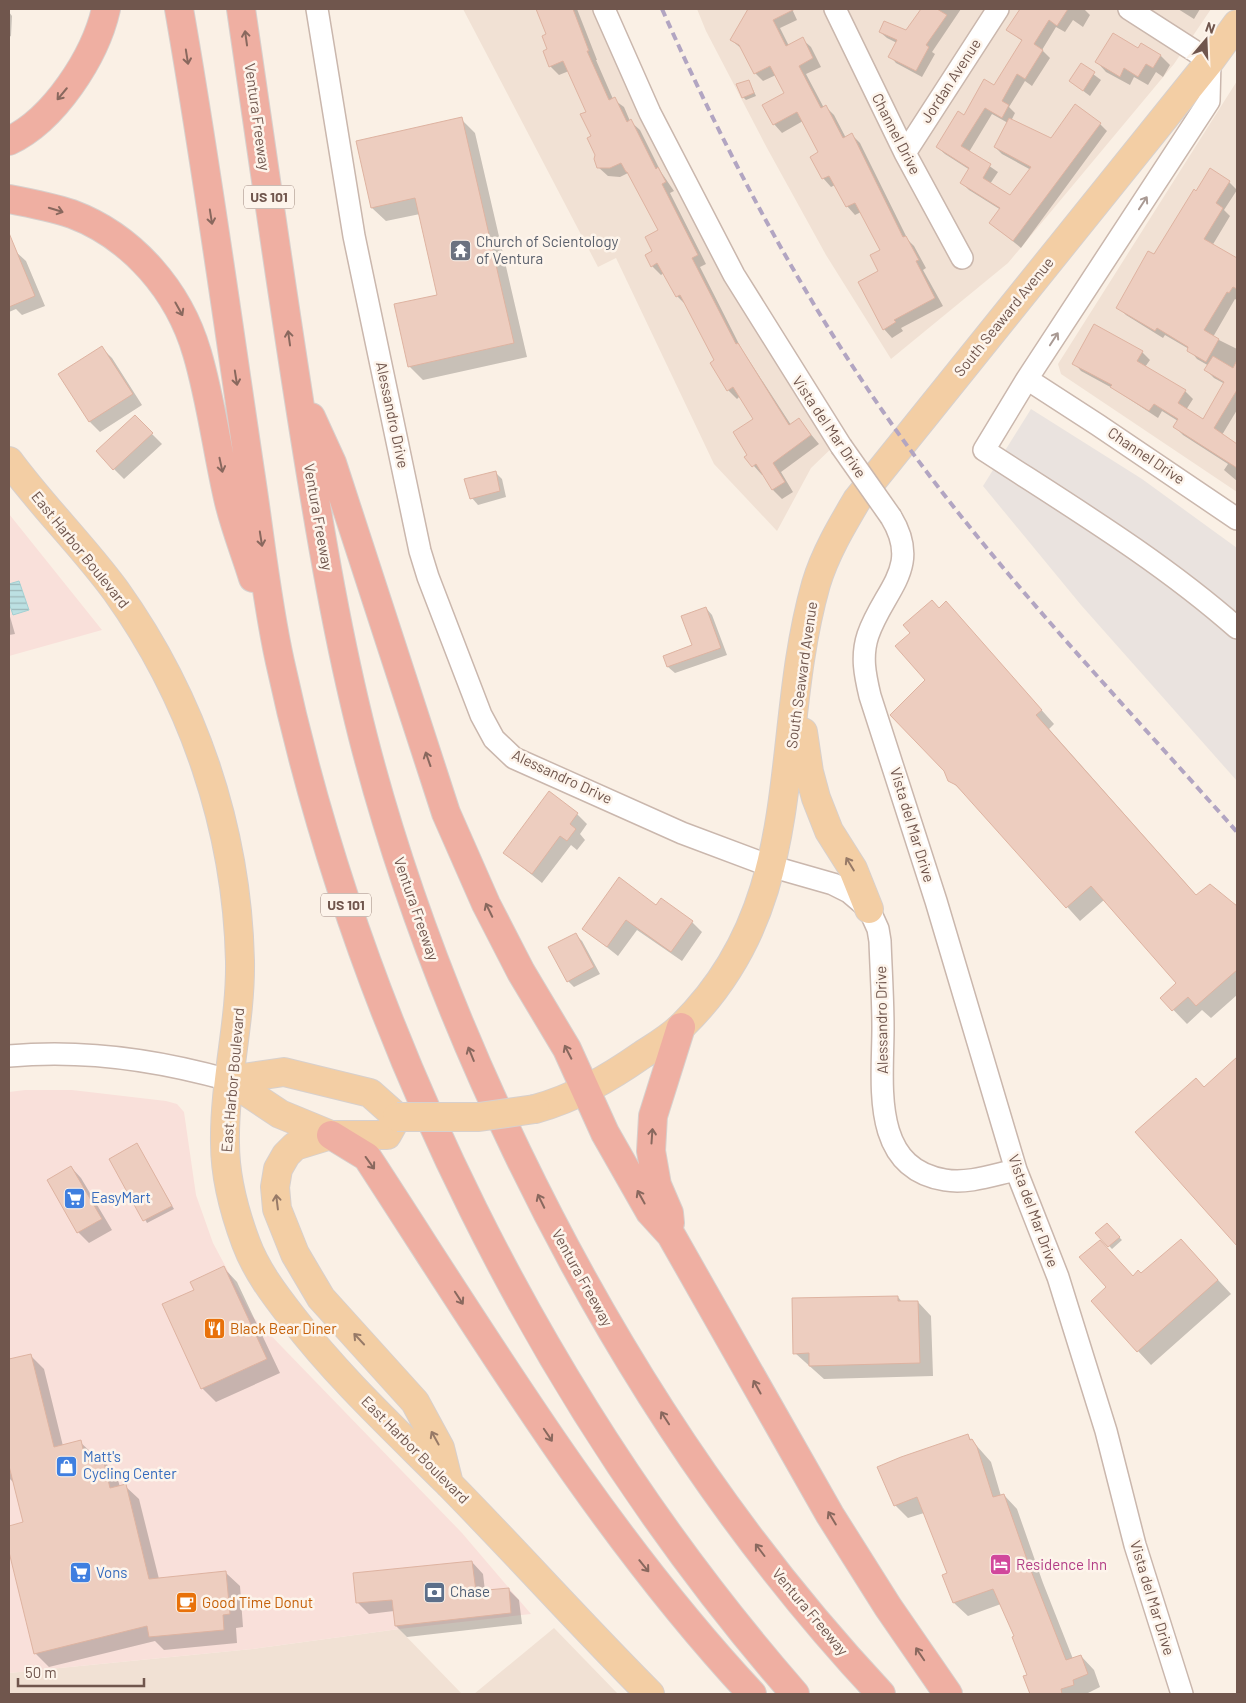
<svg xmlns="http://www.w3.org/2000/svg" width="1246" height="1703" font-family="Barlow,sans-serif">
<defs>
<pattern id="water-rules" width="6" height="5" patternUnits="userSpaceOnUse" patternTransform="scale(1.25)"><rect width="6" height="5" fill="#bce0e2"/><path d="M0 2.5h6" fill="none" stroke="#9db8b9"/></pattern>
</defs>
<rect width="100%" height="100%" fill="#faf0e5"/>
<path fill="#f1e1d4" d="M463 9H604L650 113 838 442 811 468 777 531 714 464 616 258 598 267Z
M697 9H1211L1174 64 1008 263 891 359 826 255 767 148 706 31Z
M1237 81V492L1061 374 1058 364Z
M554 1628 618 1694H474Z
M399 1629 462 1694H9V1673L252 1649Z"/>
<path fill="#f9e0da" d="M9 514 102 630 9 656Z
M25 1090H72L166 1101 177 1104 184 1112 196 1195 213 1243 252 1316 462 1533 531 1614 399 1629 252 1649 9 1673V1092Z"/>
<path fill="#eae3df" d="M1031 409 1142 479 1237 548V781L1081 605 983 486Z"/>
<path fill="url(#water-rules)" stroke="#a3d0d2" d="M19 581 29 610 13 615 9 603V584Z"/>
<path fill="#0003" fill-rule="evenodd" d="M537 9H577L597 60H596L613 99 624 107 630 121 640 130 661 172 674 191 670 193 706 264 700 267 741 348 791 425 799 420 819 444 781 472 793 492 782 499 773 490 764 474 762 475 746 457 749 455 755 420 740 396 737 399 728 390 716 360 686 305 677 296 664 273 661 275 652 266 660 231 628 173 620 177 608 176 598 167 587 112 569 71 559 75 550 66 548 35Z
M749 9H792L797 20 780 28 789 46 802 39 811 47 821 67 806 74 824 108 826 107 834 115 846 138 852 135 860 143 908 240 914 246 926 268 923 270 943 306 901 328 903 331 892 338 884 329 859 282 880 272 881 250 861 212 855 215 847 206 835 185 831 187 823 178 819 153 803 121 782 133 774 124 764 105 785 94 776 75 763 81 755 73 742 49 731 40Z
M922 9H961L932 52 935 54 922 77 896 63 890 56 897 43 887 38 880 32H907Z
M1032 9H1084L1090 15 1083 27 1073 20 1065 32 1056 27 1042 50 1050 58 1032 86 1025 81 1009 107 1015 113 1011 121 1051 139 1100 124 1107 131 1021 248 991 223 1001 210 969 190 962 183 970 170 945 154 937 147 994 86 1022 41 1008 30 1029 15ZM992 114 1008 123 995 147 1002 154 1031 170 1010 196 990 184 998 172 969 152Z
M1178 9H1200L1194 19Z
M9 12 12 16 11 36 9 37Z
M1142 44 1161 56 1170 65 1163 77 1156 72 1148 85 1134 77 1130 85 1106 72 1097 62 1138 49Z
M1081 65 1101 80 1090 96 1070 81Z
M749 81 756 96 746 100 743 97Z
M461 119 475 133 527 357 423 380 409 366 439 296 420 214 386 221 372 208Z
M1229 182 1237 190 1224 210 1230 216 1212 246 1237 260V300L1235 299 1213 337 1237 349V410L1222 435 1237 446V481L1224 470 1228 464 1183 435 1175 427 1178 421 1162 411 1158 418 1114 389 1081 371 1074 363 1142 352 1150 360 1145 367 1185 391 1193 399 1186 410 1204 421 1225 384 1214 378 1206 370 1209 366 1197 359 1189 349 1165 335 1163 338 1126 315 1118 307 1196 192Z
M15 251 26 261 45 306 22 315 16 309 9 312V254Z
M102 348 112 358 142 405 100 432 90 422 60 375Z
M145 427 162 444 124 479 114 469Z
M496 473 502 479 506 497 478 505 472 498Z
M706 608 712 615 727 655 675 673 668 667 664 656 693 646Z
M939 609 959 617 1054 724 1049 729 1197 896 1210 885 1237 908V995L1211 1018 1202 1010 1187 1024 1162 998 1178 983 1104 900 1080 921 968 797 950 780 927 680Z
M9 613 15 634 9 635Z
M577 814 587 824 580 834 585 840 577 850 571 845 542 883 505 853Z
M656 906 692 922 702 932 682 961 637 930 618 956 584 929Z
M575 934 582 941 600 974 574 987 568 981Z
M1233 1062 1237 1066V1244L1137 1132 1204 1088Z
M137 1145 174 1209 147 1223 111 1159Z
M71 1167 81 1178 112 1230 89 1243 78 1232 48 1180Z
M1107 1225 1122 1240 1112 1249 1097 1233Z
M1194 1254 1231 1294 1151 1365 1138 1351 1133 1277Z
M224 1268 237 1282 280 1373 216 1402 202 1388 195 1291Z
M898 1297 903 1303 918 1302 931 1316 933 1376 824 1379 795 1353Z
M30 1355 44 1369 63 1446 80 1442 94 1455 95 1461 102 1460 116 1473 120 1487 125 1486 139 1499 159 1579 226 1573 240 1586 243 1627 236 1628 237 1643 164 1650 155 1641 49 1667 35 1653 9 1547V1527L24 1523 15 1484 9 1478V1361Z
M968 1436 991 1462 1001 1496 1004 1495 1017 1509 1043 1583 1073 1659 1081 1656 1094 1670 1100 1687 1086 1694H1030L1024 1677 1029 1675 1016 1637 1001 1604 968 1616 954 1603 944 1575 948 1574 924 1513 908 1518 895 1505Z
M472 1562 483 1574 485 1591 508 1589 519 1600 522 1624 407 1637 396 1626 394 1611 369 1614 358 1603Z"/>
<path fill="#edcdbf" stroke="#deb3a1" d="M536 9H573L589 51H587L609 100 615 97 627 122 631 119 656 169 658 167 666 182 662 184 698 255 692 258 736 344 738 343 789 425 799 418 811 435 773 463 785 482 772 490 756 464 752 467 744 457 747 455 733 432 753 419 733 387 727 391 710 363 714 360 680 295 676 297 657 263 651 267 645 255 652 251 645 237 658 230 627 172H626L621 163 610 168H597L594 159 595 155 587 138 591 136 580 114 586 112 563 61 549 67 543 51 547 49 542 36 546 34Z
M748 9H795L773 20 786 46 803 37 813 58 799 66 821 108 826 105 843 138 852 133 903 237 906 236 919 260 916 261 935 298 894 320 896 322 883 330 858 282 878 271 870 255 880 250 855 203 846 207 829 176 822 179 810 157 818 152 797 112 773 125 762 105 784 93 770 66 754 74 739 45 730 40Z
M921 9H937L947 15 926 45 929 47 916 71 888 57 897 40 879 32 884 21 906 30Z
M1020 9H1068L1057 26 1049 20 1034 44 1043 50 1025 79 1017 74 1002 101 1009 105 1002 118 985 108 961 146 991 164 983 178 1010 195 1031 167 994 147 1009 118 1051 138 1075 104 1101 123 1013 241 989 223 1000 208 960 183 969 168 936 147 958 111 964 115 984 79 994 85 1022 40 1006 30Z
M1113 33 1138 48 1141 43 1161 55 1153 68 1146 64 1138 77 1124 68 1120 77 1095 62Z
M1081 63 1095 72 1083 91 1069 81Z
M749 80 754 93 742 98 736 84Z
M462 117 514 343 408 367 394 304 437 295 415 198 371 208 356 141Z
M1210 168 1230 181 1216 203 1223 208 1204 239 1237 258V289L1233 287 1229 293 1227 292 1204 330 1219 339 1206 362 1187 351 1188 347 1157 328 1155 331 1116 308 1148 251 1154 254 1194 189 1196 191Z
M9 233 35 296 9 307Z
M1094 324 1143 351 1137 361 1186 390 1178 403 1203 419 1224 382 1204 370 1213 356 1233 368 1237 360V390L1214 428 1237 444V468L1173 427 1178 419 1154 404 1149 411 1110 387 1112 385 1072 364Z
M102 346 133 394 89 422 58 374Z
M135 415 153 433 113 470 96 451Z
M496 471 500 491 470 499 464 479Z
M932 600 939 608 946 601 1042 710 1036 715 1196 895 1210 884 1237 906V970L1196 1006 1188 997 1172 1011 1160 998 1176 983 1091 886 1066 908 956 785 948 781 944 771 890 715 925 680 895 646 910 633 903 625Z
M706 607 721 648 667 667 663 656 692 645 681 616Z
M549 791 578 813 570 824 576 829 567 841 560 836 532 874 503 853Z
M619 877 656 905 661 898 693 921 671 952 626 920 607 947 582 929Z
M576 933 594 967 567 982 548 947Z
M1237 1057V1246L1135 1132 1196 1078 1204 1087Z
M137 1143 172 1206 143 1221 109 1159Z
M71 1166 102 1219 77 1233 47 1180Z
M1107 1223 1120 1237 1108 1247 1095 1233Z
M1181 1239 1218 1280 1137 1352 1091 1301 1106 1287 1079 1257 1100 1240 1133 1276 1138 1270 1141 1273Z
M224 1266 267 1359 201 1389 162 1304 194 1290 190 1282Z
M898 1296V1301H918L920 1363 809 1366V1353L793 1354 792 1298Z
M31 1354 54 1447 81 1440 86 1462 103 1458 110 1488 126 1484 149 1579 226 1571 230 1614 223 1615 224 1630 149 1637 147 1626 34 1654 9 1552V1526L23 1522 9 1466V1359Z
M968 1434 970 1440 972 1439 977 1447 993 1497 1004 1494 1030 1568 1066 1660 1081 1655 1088 1674 1073 1680 1074 1685 1061 1689 1062 1694H1030L1023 1676 1027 1675 1012 1637 1014 1636 993 1589 953 1603 942 1575 947 1573 917 1497 894 1506 877 1467 901 1457Z
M472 1561 476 1591 509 1588 511 1613 395 1626 392 1600 356 1603 353 1573Z"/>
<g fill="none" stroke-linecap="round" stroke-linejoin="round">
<defs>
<path id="minor" d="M317 9 354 236 420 551 428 577 481 715 494 739 514 758 682 833 770 866 833 884 849 892 869 909 878 929 880 941C881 970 883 999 883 1028 883 1084 870 1168 945 1180 968 1184 993 1175 1016 1170
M604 9 650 113 734 275 841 446
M835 9 905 153 962 258
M1129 9 1210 61 1209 101 1027 379 984 450C1070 506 1160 560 1237 628
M905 153 998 9
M1027 379 1098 425 1237 519
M891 517C922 568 884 589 868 635 861 656 865 675 870 696L936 901 1016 1170 1058 1277 1106 1431 1135 1545 1182 1694
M9 1056C83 1049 158 1060 229 1080"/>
<path id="major" d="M9 461C42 506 83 546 116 591 193 699 237 828 240 961 241 1022 224 1082 225 1143 225 1177 234 1211 246 1243 256 1270 274 1294 292 1317 338 1377 394 1429 447 1482 516 1552 581 1625 650 1694
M803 732 809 772 816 798 829 831 853 869 869 909
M284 1072 370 1093 397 1117 387 1135H331L280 1114 229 1080Z
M535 1109C575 1098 609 1078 642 1055 656 1046 670 1038 682 1026 810 901 772 739 816 584 825 554 841 527 857 500L1210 61 1237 24
M331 1135 295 1146 286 1155 278 1169 275 1187 277 1209 295 1254 321 1298 415 1402 440 1448 449 1484"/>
<path id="highway" d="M179 9C206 162 227 317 250 471 260 535 266 599 280 662 361 1036 543 1405 795 1694
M241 9C262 152 282 295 305 438 321 538 338 639 363 737 400 881 453 1019 517 1152 612 1349 731 1534 881 1694
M9 141C54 120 95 57 106 9
M9 199C30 203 51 207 72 214 133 237 179 291 197 353 211 400 217 450 228 498 234 525 245 552 253 578
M311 417 332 463 446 813 486 904 521 972 567 1049 605 1133 650 1212 671 1235 830 1515 888 1607 948 1694
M331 1135 367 1157C487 1341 601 1532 752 1694
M670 1223 669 1213 657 1185 651 1151 653 1116 681 1027"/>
</defs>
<use href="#minor" stroke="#cab7ad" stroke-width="24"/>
<use href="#major" stroke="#d7d0cd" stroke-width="30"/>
<use href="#highway" stroke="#d7d0cd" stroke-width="30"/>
<use href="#minor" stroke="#fff" stroke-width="21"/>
<use href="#major" stroke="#f3cea4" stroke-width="28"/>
<use href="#highway" stroke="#efafa2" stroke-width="28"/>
<path stroke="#b2a5c2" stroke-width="4" stroke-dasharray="8 5" stroke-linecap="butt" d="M662 9C725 150 796 286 884 413 988 563 1117 696 1237 832"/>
<defs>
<path id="minor-bridge" d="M841 446 891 517"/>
<path id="major-bridge" d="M397 1117H479L535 1109"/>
</defs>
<use href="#minor-bridge" stroke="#cab7ad" stroke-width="24" stroke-linecap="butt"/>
<use href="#major-bridge" stroke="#d7d0cd" stroke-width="30" stroke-linecap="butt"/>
<use href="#minor-bridge" stroke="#fff" stroke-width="21"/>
<use href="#major-bridge" stroke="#f3cea4" stroke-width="28"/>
</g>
<defs><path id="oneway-shaft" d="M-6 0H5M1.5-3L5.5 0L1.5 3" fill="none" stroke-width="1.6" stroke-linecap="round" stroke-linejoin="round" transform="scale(1.25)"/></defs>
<g stroke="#89685e">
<use href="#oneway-shaft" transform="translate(246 38) rotate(-98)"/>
<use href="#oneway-shaft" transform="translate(187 57) rotate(81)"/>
<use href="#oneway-shaft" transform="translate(62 94) rotate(130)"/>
<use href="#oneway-shaft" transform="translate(56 210) rotate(17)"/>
<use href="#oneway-shaft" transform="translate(211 217) rotate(81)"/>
<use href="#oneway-shaft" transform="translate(179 309) rotate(61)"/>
<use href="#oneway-shaft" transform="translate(289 338) rotate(-98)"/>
<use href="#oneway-shaft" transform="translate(236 378) rotate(81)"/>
<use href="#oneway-shaft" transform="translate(221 465) rotate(78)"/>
<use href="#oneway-shaft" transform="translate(261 539) rotate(81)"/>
<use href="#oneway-shaft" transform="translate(428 759) rotate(-109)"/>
<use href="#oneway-shaft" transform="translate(489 910) rotate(-116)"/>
<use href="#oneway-shaft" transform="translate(568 1052) rotate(-117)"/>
<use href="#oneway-shaft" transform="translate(471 1054) rotate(-112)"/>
<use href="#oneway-shaft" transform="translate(652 1136) rotate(-86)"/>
<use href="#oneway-shaft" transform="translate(370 1163) rotate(54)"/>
<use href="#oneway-shaft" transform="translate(641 1197) rotate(-119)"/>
<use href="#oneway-shaft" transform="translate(541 1201) rotate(-116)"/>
<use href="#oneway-shaft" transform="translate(459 1298) rotate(57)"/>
<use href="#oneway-shaft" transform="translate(757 1387) rotate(-119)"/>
<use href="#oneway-shaft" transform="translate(665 1418) rotate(-123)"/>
<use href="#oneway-shaft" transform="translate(548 1435) rotate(56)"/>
<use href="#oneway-shaft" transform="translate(832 1518) rotate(-121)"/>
<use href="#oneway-shaft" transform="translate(760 1550) rotate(-127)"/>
<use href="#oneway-shaft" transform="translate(644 1566) rotate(51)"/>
<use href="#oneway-shaft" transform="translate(920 1654) rotate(-124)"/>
</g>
<g stroke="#a99a94">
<use href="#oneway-shaft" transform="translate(1143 203) rotate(-57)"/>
<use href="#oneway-shaft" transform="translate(1054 339) rotate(-57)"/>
</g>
<g stroke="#977a67">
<use href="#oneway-shaft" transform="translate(850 864) rotate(-121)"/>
<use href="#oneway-shaft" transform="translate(277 1202) rotate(-97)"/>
<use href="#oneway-shaft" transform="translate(359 1339) rotate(-133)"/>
<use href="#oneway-shaft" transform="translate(435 1438) rotate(-119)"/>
</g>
<defs>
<symbol id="temple-square" viewBox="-11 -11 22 22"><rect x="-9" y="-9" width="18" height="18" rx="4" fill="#6b7280" stroke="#fdf4eb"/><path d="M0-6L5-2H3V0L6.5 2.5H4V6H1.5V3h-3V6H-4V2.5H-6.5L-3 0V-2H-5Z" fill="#fff"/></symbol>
<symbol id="supermarket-square" viewBox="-11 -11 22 22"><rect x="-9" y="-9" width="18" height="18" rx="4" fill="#3f7fe0" stroke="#fdf4eb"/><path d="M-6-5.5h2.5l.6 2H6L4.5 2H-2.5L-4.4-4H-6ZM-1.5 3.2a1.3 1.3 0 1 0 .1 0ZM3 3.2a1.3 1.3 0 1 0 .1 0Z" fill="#fff"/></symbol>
<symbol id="restaurant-square" viewBox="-11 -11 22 22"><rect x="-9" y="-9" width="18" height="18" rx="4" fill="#e8710a" stroke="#fdf4eb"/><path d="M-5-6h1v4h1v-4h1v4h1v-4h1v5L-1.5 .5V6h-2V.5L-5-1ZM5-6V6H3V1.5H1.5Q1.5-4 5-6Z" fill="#fff"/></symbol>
<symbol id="shop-square" viewBox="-11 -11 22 22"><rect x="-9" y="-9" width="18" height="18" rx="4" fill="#3f7fe0" stroke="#fdf4eb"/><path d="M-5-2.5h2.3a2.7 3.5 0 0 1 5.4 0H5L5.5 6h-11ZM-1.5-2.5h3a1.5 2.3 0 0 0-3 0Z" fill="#fff"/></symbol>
<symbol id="hotel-square" viewBox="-11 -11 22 22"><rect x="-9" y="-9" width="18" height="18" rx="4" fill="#d1479c" stroke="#fdf4eb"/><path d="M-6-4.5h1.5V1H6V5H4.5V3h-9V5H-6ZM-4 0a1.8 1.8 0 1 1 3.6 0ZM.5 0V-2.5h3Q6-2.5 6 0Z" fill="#fff"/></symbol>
<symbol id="bank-square" viewBox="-11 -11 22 22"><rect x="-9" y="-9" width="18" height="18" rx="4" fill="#5c6f8a" stroke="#fdf4eb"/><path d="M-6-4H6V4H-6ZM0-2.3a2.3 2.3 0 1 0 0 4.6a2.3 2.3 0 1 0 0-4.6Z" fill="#fff"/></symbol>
<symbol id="cafe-square" viewBox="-11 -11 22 22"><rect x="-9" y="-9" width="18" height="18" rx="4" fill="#e8710a" stroke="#fdf4eb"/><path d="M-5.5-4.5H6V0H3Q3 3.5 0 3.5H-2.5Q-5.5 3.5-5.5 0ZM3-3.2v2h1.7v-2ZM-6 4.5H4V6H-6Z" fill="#fff"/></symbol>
</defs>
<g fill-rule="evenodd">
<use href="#temple-square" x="448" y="238" width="25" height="25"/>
<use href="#supermarket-square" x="62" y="1186" width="25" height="25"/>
<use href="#restaurant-square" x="202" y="1316" width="25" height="25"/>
<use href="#shop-square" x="54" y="1454" width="25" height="25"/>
<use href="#hotel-square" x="988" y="1552" width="25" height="25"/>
<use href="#supermarket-square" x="68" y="1560" width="25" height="25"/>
<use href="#bank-square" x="422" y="1580" width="25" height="25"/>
<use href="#cafe-square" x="174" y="1590" width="25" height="25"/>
</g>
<g text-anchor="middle" stroke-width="5" stroke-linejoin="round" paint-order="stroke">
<g fill="#fdf4eb" stroke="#9a857c" stroke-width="1">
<rect x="244" y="185.5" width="50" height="23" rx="4"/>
<rect x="321" y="893.5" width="50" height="23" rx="4"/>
</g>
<g font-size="14" font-weight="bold" fill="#70564d">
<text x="269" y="202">US 101</text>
<text x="346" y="910">US 101</text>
</g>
<g font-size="15" fill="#70564d" stroke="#fdf4eb">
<text transform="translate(951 81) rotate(-57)" y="5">Jordan Avenue</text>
<text transform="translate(257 117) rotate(82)" y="5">Ventura Freeway</text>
<text transform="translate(896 134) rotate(63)" y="5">Channel Drive</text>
<text transform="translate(1004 317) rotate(-51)" y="5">South Seaward Avenue</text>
<text transform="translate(392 415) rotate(78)" y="5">Alessandro Drive</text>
<text transform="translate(829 427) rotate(56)" y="5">Vista del Mar Drive</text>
<text transform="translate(1146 456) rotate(34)" y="5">Channel Drive</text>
<text transform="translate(318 517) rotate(80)" y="5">Ventura Freeway</text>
<text transform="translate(80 550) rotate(51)" y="5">East Harbor Boulevard</text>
<text transform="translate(802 675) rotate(-82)" y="5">South Seaward Avenue</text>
<text transform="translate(562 777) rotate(25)" y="5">Alessandro Drive</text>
<text transform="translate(912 825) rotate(73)" y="5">Vista del Mar Drive</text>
<text transform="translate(416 909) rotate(71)" y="5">Ventura Freeway</text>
<text transform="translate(882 1020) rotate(-91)" y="5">Alessandro Drive</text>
<text transform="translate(233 1080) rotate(-85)" y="5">East Harbor Boulevard</text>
<text transform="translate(1033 1211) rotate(70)" y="5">Vista del Mar Drive</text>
<text transform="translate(582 1278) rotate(61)" y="5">Ventura Freeway</text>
<text transform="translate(415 1450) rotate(45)" y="5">East Harbor Boulevard</text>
<text transform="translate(1152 1598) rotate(73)" y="5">Vista del Mar Drive</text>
<text transform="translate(810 1612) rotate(50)" y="5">Ventura Freeway</text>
</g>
<g font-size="15" fill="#5b616d" stroke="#fdf4eb" text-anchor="start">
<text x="476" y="247">Church of Scientology<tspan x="476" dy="17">of Ventura</tspan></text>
</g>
<g font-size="15" fill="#366cbe" stroke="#fdf4eb" text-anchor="start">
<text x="91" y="1203">EasyMart</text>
<text x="83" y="1462">Matt's<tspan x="83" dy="17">Cycling Center</tspan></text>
<text x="96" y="1578">Vons</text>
</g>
<g font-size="15" fill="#c56008" stroke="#fdf4eb" text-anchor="start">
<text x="230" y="1334">Black Bear Diner</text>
<text x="202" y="1608">Good Time Donut</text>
</g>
<g font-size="15" fill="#b23c85" stroke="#fdf4eb" text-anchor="start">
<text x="1016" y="1570">Residence Inn</text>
</g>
<g font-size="15" fill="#4e5e75" stroke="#fdf4eb" text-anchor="start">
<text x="450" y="1597">Chase</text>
</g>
</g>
<rect width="1246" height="1703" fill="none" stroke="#70564d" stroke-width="20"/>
<g transform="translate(1206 40) rotate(19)" stroke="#fdf4eb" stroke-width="4" paint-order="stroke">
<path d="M0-4L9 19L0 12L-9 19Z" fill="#70564d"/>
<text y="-8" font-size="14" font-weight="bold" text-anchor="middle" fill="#70564d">N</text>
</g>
<path d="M18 1678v8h126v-8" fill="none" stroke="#70564d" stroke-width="2.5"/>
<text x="25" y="1678" font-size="15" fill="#70564d" stroke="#fdf4eb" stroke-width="4" paint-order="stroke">50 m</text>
</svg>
